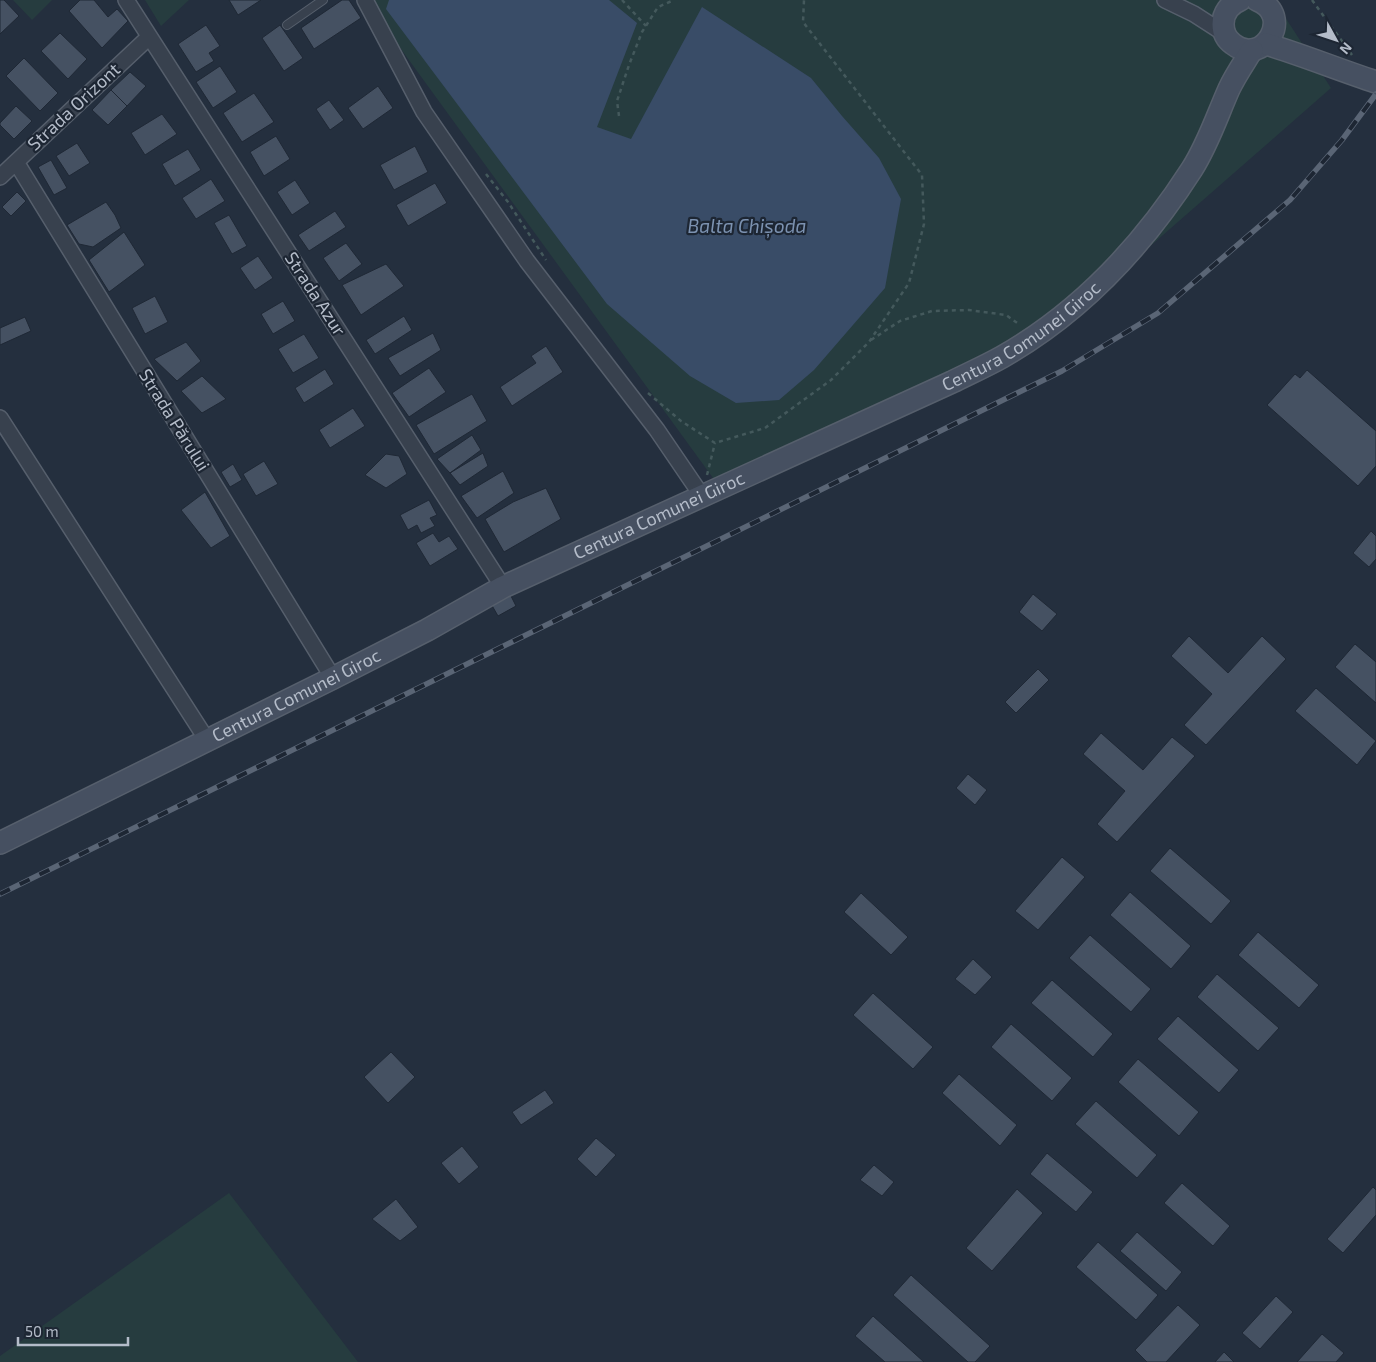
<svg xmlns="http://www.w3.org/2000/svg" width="1376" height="1362" font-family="'Exo 2',sans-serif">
<rect width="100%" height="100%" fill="#242f3e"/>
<path fill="#263c3f" d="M13 0H52L32 20Z
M145 0H189L161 26Z
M373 0H1274L1331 88 1091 298 721 489 390 34Z
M229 1193 358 1362H0V1356Z"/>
<path fill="#394c67" d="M389 0H609L637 23 597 127 631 139 702 7 811 78 842 116 879 158 901 199 885 288 814 370 779 400 736 403 690 376 607 304 386 9Z"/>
<path fill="#455162" stroke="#1f2835" d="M0 0H4L19 16 0 34Z
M80 0H94L108 17 117 9 128 21 102 48 69 11Z
M229 0H261L238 15Z
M342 0H349L361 18 314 49 301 28Z
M206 25 220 46 209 53 214 61 196 72 178 44Z
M280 25 303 58 284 71 262 38Z
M60 33 87 59 68 79 41 51Z
M24 58 58 93 40 111 6 76Z
M220 66 237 92 213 108 196 82Z
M130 72 146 86 127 106 111 90Z
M378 86 393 108 363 129 348 108Z
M111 90 127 106 108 125 92 110Z
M254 93 274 122 242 142 223 113Z
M329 100 344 120 330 130 316 109Z
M16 106 32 121 14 139 0 125V123Z
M162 114 177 134 145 155 131 133Z
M276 136 290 159 264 176 250 152Z
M77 143 90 163 69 176 56 156Z
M415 146 428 172 394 190 380 165Z
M188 149 201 170 175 186 162 164Z
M51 160 67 188 54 195 38 167Z
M211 179 225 201 196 219 182 198Z
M295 180 310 203 292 215 277 192Z
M435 183 447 203 408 226 396 205Z
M17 192 26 201 11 216 2 207Z
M106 202 115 215 121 228 93 247 79 244 67 225Z
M335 211 346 227 309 251 298 235Z
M229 215 247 246 232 254 214 223Z
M124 232 145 265 109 292 89 260Z
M346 243 362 264 339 281 323 258Z
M258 256 273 278 255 290 240 268Z
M386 264 404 286 361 315 342 285Z
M155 296 168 322 145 334 132 308Z
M283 301 295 321 273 334 261 314Z
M404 316 412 330 375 354 366 340Z
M25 317 31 331 0 345V328Z
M433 333 441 350 400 376 388 358Z
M304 334 319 358 293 373 278 349Z
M186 342 201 361 177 381 154 359Z
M546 346 563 372 512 406 500 387 536 363 531 356Z
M429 368 446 392 409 417 392 393Z
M325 369 334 384 304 403 295 388Z
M1307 370 1376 431V466L1358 486 1267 405 1295 374 1300 378Z
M202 376 226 399 202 413 181 391Z
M472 394 487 421 434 454 416 425Z
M353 408 365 426 330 448 319 430Z
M472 435 481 450 450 473 437 459Z
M483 453 488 466 460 485 450 473Z
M386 454 399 456 407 474 386 488 365 475Z
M264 461 278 484 256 496 243 474Z
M233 464 242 480 230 487 221 472Z
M503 471 514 493 477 518 461 496Z
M546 488 561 519 504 552 485 519 513 502Z
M205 492 230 536 211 548 181 510Z
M429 500 437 515 430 518 435 526 421 533 417 525 408 530 400 515Z
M1371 531 1376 536V559L1369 567 1353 553Z
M433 533 439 542 449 536 458 549 430 566 416 543Z
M509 592 516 606 498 616 490 602Z
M1033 594 1057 614 1042 631 1019 612Z
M1189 636 1228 673 1262 636 1286 659 1206 745 1184 725 1212 694 1171 656Z
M1355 644 1376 662V703L1335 667Z
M1038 669 1049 680 1016 713 1005 702Z
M1316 688 1376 741 1357 765 1295 711Z
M1101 733 1143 770 1172 737 1195 756 1117 842 1097 824 1125 791 1083 754Z
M968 774 987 790 975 805 956 788Z
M1170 848 1231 901 1211 924 1150 871Z
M1062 857 1085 877 1038 930 1015 911Z
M1130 892 1191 946 1171 969 1110 915Z
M861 893 908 937 891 955 844 912Z
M1258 932 1319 985 1299 1008 1238 955Z
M1090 935 1151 989 1131 1012 1069 958Z
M973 959 992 977 975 995 955 979Z
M1217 974 1279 1028 1258 1051 1197 997Z
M1052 980 1113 1034 1093 1057 1031 1003Z
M873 993 933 1047 913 1069 853 1015Z
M1178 1016 1239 1070 1219 1093 1157 1039Z
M1011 1024 1072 1078 1052 1101 991 1047Z
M391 1052 415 1077 388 1103 364 1077Z
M1138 1059 1199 1112 1179 1136 1118 1082Z
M959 1074 1017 1125 1000 1146 942 1093Z
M545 1090 554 1103 521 1125 512 1112Z
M1096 1101 1157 1155 1137 1178 1075 1124Z
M596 1138 616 1155 596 1177 577 1159Z
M462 1146 479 1167 459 1184 441 1163Z
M1047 1153 1093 1192 1076 1212 1030 1174Z
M874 1165 894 1182 882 1196 860 1180Z
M1182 1183 1230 1226 1213 1246 1164 1203Z
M1373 1187 1376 1190V1215L1343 1253 1327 1239Z
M1017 1189 1043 1213 992 1271 966 1248Z
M396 1199 418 1227 400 1241 372 1219Z
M1137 1232 1182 1272 1166 1291 1120 1251Z
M1098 1242 1158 1295 1136 1320 1076 1267Z
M911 1275 990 1346 975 1362H968L893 1295Z
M1276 1296 1293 1312 1260 1349 1242 1333Z
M1178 1305 1200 1325 1166 1362H1147L1135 1350Z
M873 1316 924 1362H885L855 1336Z
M1322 1334 1344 1353 1336 1362H1297Z
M1224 1352 1234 1362H1215Z"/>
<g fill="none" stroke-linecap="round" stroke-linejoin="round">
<defs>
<path id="lane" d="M287 25 323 0"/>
<path id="street" d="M126 0 503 587
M365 0 424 112 527 261 657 430 702 496
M1165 0 1194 14 1225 34
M16 162 333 678
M0 177 149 37
M0 418 207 740"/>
<g id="secondary">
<path d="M1240 0C1230 4 1223 13 1223 24 1223 32 1226 39 1233 44 1263 68 1295 15 1257 0"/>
<path d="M1266 44C1303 55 1339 70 1376 82"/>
<path id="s1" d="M0 843 333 678 427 630 503 587 952 382C968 374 986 366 1002 357 1081 312 1144 244 1192 169 1208 144 1217 116 1229 89 1235 76 1244 63 1252 50"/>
</g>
</defs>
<use href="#lane" stroke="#565f6c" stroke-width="10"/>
<use href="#street" stroke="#565f6c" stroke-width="18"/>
<use href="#secondary" stroke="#565f6c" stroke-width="24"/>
<path stroke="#44595c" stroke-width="2.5" stroke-dasharray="4 4" stroke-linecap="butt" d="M622 0 646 26
M1312 0 1352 55
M619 116 617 101 629 65 642 32 658 7 674 0
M486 174 508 202 546 260
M871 340 900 321 932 311 969 310 1006 315 1020 325
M648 393 681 421 715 443 765 428 831 380 869 342 909 283 924 224 922 175 803 22 804 0
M707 475 715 443"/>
<use href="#lane" stroke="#38414e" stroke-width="8"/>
<use href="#street" stroke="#38414e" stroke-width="15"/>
<use href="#secondary" stroke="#465061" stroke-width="21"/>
<defs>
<path id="rail" d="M0 894 1062 371 1158 313 1290 200 1342 140 1376 94"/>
</defs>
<use href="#rail" stroke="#5a6575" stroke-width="5.5"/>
<use href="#rail" stroke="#1d2633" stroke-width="4" stroke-dasharray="11" stroke-linecap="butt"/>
</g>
<g text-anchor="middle" stroke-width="4.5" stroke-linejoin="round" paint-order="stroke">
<g font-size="18" fill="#b4bcc9" stroke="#1d2633">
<text transform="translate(74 107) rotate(-43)" y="6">Strada Orizont</text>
<text transform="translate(315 294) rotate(57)" y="6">Strada Azur</text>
<text dy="6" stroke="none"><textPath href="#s1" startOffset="1141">Centura Comunei Giroc</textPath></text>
<text transform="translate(174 420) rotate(58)" y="6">Strada Părului</text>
<text dy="6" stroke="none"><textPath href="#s1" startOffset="736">Centura Comunei Giroc</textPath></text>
<text dy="6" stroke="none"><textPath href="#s1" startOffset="331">Centura Comunei Giroc</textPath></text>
</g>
<g font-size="19" font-style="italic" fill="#7c92b1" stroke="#1d2633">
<text x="747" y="233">Balta Chișoda</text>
</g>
</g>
<g transform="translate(1336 40) rotate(130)" stroke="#1d2633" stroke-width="4" paint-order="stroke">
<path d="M0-4L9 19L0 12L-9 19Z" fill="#b4bcc9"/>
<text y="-8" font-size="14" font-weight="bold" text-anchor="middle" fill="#b4bcc9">N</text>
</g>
<path d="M18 1337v8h110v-8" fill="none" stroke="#b4bcc9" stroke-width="2.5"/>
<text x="25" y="1337" font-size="15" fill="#b4bcc9" stroke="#1d2633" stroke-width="4" paint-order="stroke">50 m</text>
</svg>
